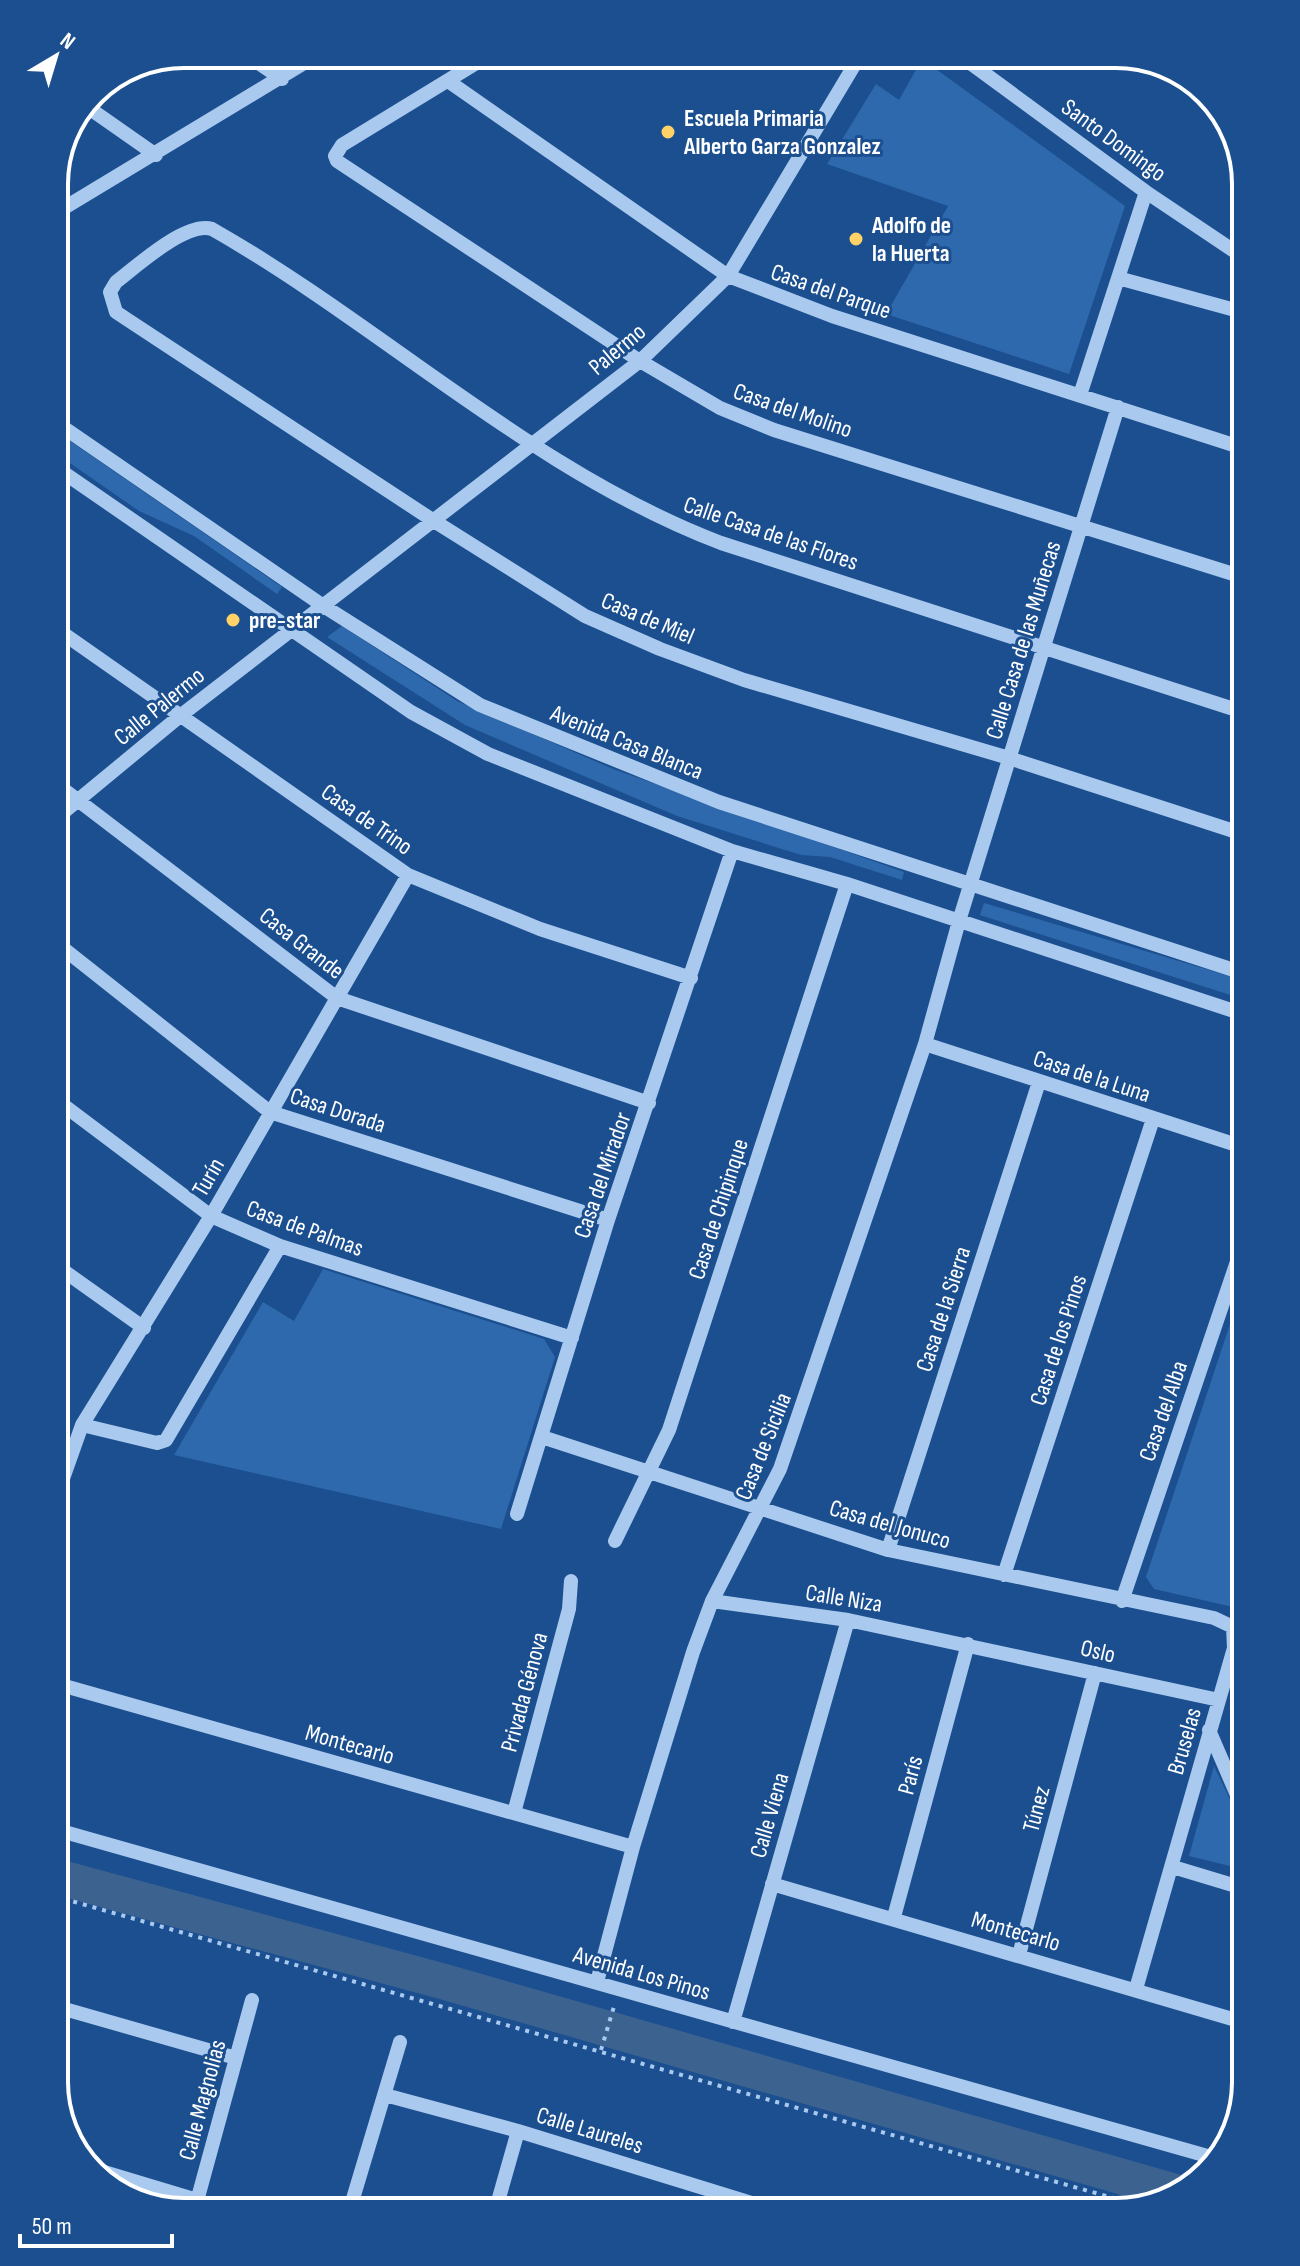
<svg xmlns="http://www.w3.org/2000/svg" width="1300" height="2266" font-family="'Sofia Sans Condensed',sans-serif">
<rect width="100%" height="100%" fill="#1b4f8f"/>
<path fill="#2e69ad" d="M922 59 1125 206 1069 374 886 314 948 206 827 164 876 84 899 100Z
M54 430 282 587 277 594 194 536 139 511 54 452Z
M342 626 457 701 613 769 904 872 902 880 830 857 801 855 677 816 465 725 327 637Z
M984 903 1246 981V1000L980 915Z
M323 1269 544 1339 555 1357 501 1529 174 1455 263 1302 294 1321Z
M1246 1276V1610L1154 1589 1146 1577Z
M1214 1766 1246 1833V1870L1189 1856Z"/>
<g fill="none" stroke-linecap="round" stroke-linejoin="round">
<path stroke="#3c6290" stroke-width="36" d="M54 1876 445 1982 1179 2193"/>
<path stroke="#a9c9ee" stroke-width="4" stroke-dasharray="4 6" stroke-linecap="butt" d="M54 1896 1141 2206
M601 2050 615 2003"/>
<path stroke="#a9c9ee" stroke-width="14" d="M245 54 282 79
M491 54 342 145 335 156 337 161 640 361 720 408 774 430 1246 578
M958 54 1146 192 1246 259
M448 81 728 276 832 316 1246 449
M86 106 156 155
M54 214 319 54
M1118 278 1246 313
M1080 395 1146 192
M54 421 322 605 480 705 719 802 1246 974
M54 466 411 712 488 754 732 851 847 884 1246 1015
M54 627 408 875 540 929 691 978
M54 782 337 998 649 1103
M54 820 180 716 640 361 728 276 861 54
M1246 835 1009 758 744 680 660 649 585 616 434 521 128 320 116 312 110 292 116 282C137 266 186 221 212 229 384 327 534 472 721 543L1246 713
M54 941 270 1112 608 1220
M925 1044 1246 1148
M54 1098 211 1216 280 1246 572 1338
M54 1264 144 1328
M82 1425 157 1443 166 1440 280 1246
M542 1437 888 1550 1214 1618 1233 1627 1234 1648 1136 1989
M54 1504 82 1425 211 1216 408 875
M517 1514 608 1220 732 851
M615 1541 669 1430 847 884
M888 1550 1039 1082
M1004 1575 1153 1119
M712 1601 848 1620 1219 1700
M1122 1601 1246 1235
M54 1683 633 1847
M1209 1730 1246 1816
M514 1813 569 1609 571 1581
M54 1829 1218 2159
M1173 1867 1246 1889
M772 1884 1246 2023
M894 1917 968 1644
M1019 1955 1095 1673
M597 1982 633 1847 693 1652 712 1601 780 1469 925 1044 959 921 1118 407
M54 2006 236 2058
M733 2022 848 1620
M385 2095 518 2131 781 2212
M94 2169 197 2200
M194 2212 252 2000
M349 2212 400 2042
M495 2212 518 2131"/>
</g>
<g fill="#ffd166" stroke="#1b4f8f" stroke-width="3">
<circle cx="668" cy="132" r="8"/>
<circle cx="856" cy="239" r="8"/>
<circle cx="233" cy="620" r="8"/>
</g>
<g text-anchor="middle" stroke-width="6" stroke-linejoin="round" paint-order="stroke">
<g font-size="24" font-weight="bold" fill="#fff" stroke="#1b4f8f" text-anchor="start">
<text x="684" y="126">Escuela Primaria<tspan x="684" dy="28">Alberto Garza Gonzalez</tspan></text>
<text x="872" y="233">Adolfo de<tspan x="872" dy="28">la Huerta</tspan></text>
<text x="249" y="628">pre-star</text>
</g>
<g font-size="24" fill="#fff" stroke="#1b4f8f">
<text transform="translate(1114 140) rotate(36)" y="8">Santo Domingo</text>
<text transform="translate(831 291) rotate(19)" y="8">Casa del Parque</text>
<text transform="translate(617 349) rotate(-40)" y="8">Palermo</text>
<text transform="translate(793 410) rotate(19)" y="8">Casa del Molino</text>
<text transform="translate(771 533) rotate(19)" y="8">Calle Casa de las Flores</text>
<text transform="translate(648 618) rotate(23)" y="8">Casa de Miel</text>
<text transform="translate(1023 640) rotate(-73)" y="8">Calle Casa de las Muñecas</text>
<text transform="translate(159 706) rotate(-39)" y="8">Calle Palermo</text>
<text transform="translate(627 742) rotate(22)" y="8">Avenida Casa Blanca</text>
<text transform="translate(367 819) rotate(35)" y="8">Casa de Trino</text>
<text transform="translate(302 943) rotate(38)" y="8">Casa Grande</text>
<text transform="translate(1092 1076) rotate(18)" y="8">Casa de la Luna</text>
<text transform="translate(338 1110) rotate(18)" y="8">Casa Dorada</text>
<text transform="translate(602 1175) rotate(-71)" y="8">Casa del Mirador</text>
<text transform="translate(208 1177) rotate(-60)" y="8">Turín</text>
<text transform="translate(718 1209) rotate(-72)" y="8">Casa de Chipinque</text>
<text transform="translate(305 1228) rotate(20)" y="8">Casa de Palmas</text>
<text transform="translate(943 1309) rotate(-72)" y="8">Casa de la Sierra</text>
<text transform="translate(1058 1340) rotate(-72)" y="8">Casa de los Pinos</text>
<text transform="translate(1163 1411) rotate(-71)" y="8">Casa del Alba</text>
<text transform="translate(763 1446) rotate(-68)" y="8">Casa de Sicilia</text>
<text transform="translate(890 1524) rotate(16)" y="8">Casa del Jonuco</text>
<text transform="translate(844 1598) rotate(9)" y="8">Calle Niza</text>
<text transform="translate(1098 1651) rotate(13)" y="8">Oslo</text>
<text transform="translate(524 1692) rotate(-75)" y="8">Privada Génova</text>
<text transform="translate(1184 1741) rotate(-74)" y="8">Bruselas</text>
<text transform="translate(350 1744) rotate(16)" y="8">Montecarlo</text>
<text transform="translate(910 1775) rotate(-75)" y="8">París</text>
<text transform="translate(1036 1809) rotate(-75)" y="8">Túnez</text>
<text transform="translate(769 1815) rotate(-74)" y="8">Calle Viena</text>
<text transform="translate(1016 1931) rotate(16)" y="8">Montecarlo</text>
<text transform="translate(642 1973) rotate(16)" y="8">Avenida Los Pinos</text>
<text transform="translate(202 2100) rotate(-75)" y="8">Calle Magnolias</text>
<text transform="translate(590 2130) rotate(17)" y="8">Calle Laureles</text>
</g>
</g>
<path d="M0 0H1300V2266H0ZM184 68H1116A116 116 0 0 1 1232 184V2082A116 116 0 0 1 1116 2198H184A116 116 0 0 1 68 2082V184A116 116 0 0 1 184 68Z" fill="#1b4f8f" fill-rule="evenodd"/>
<path fill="none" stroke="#fff" stroke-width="4" d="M184 68H1116A116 116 0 0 1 1232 184V2082A116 116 0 0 1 1116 2198H184A116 116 0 0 1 68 2082V184A116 116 0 0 1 184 68Z"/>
<g transform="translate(56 56) rotate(38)" stroke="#1b4f8f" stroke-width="6" paint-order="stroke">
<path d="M0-6L14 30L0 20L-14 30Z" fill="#ffffff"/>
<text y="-12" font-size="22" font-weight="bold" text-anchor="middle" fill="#ffffff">N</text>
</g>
<path d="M20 2234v12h152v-12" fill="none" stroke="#ffffff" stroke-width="4"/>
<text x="32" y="2234" font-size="24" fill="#ffffff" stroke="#1b4f8f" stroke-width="6" paint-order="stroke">50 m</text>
</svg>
